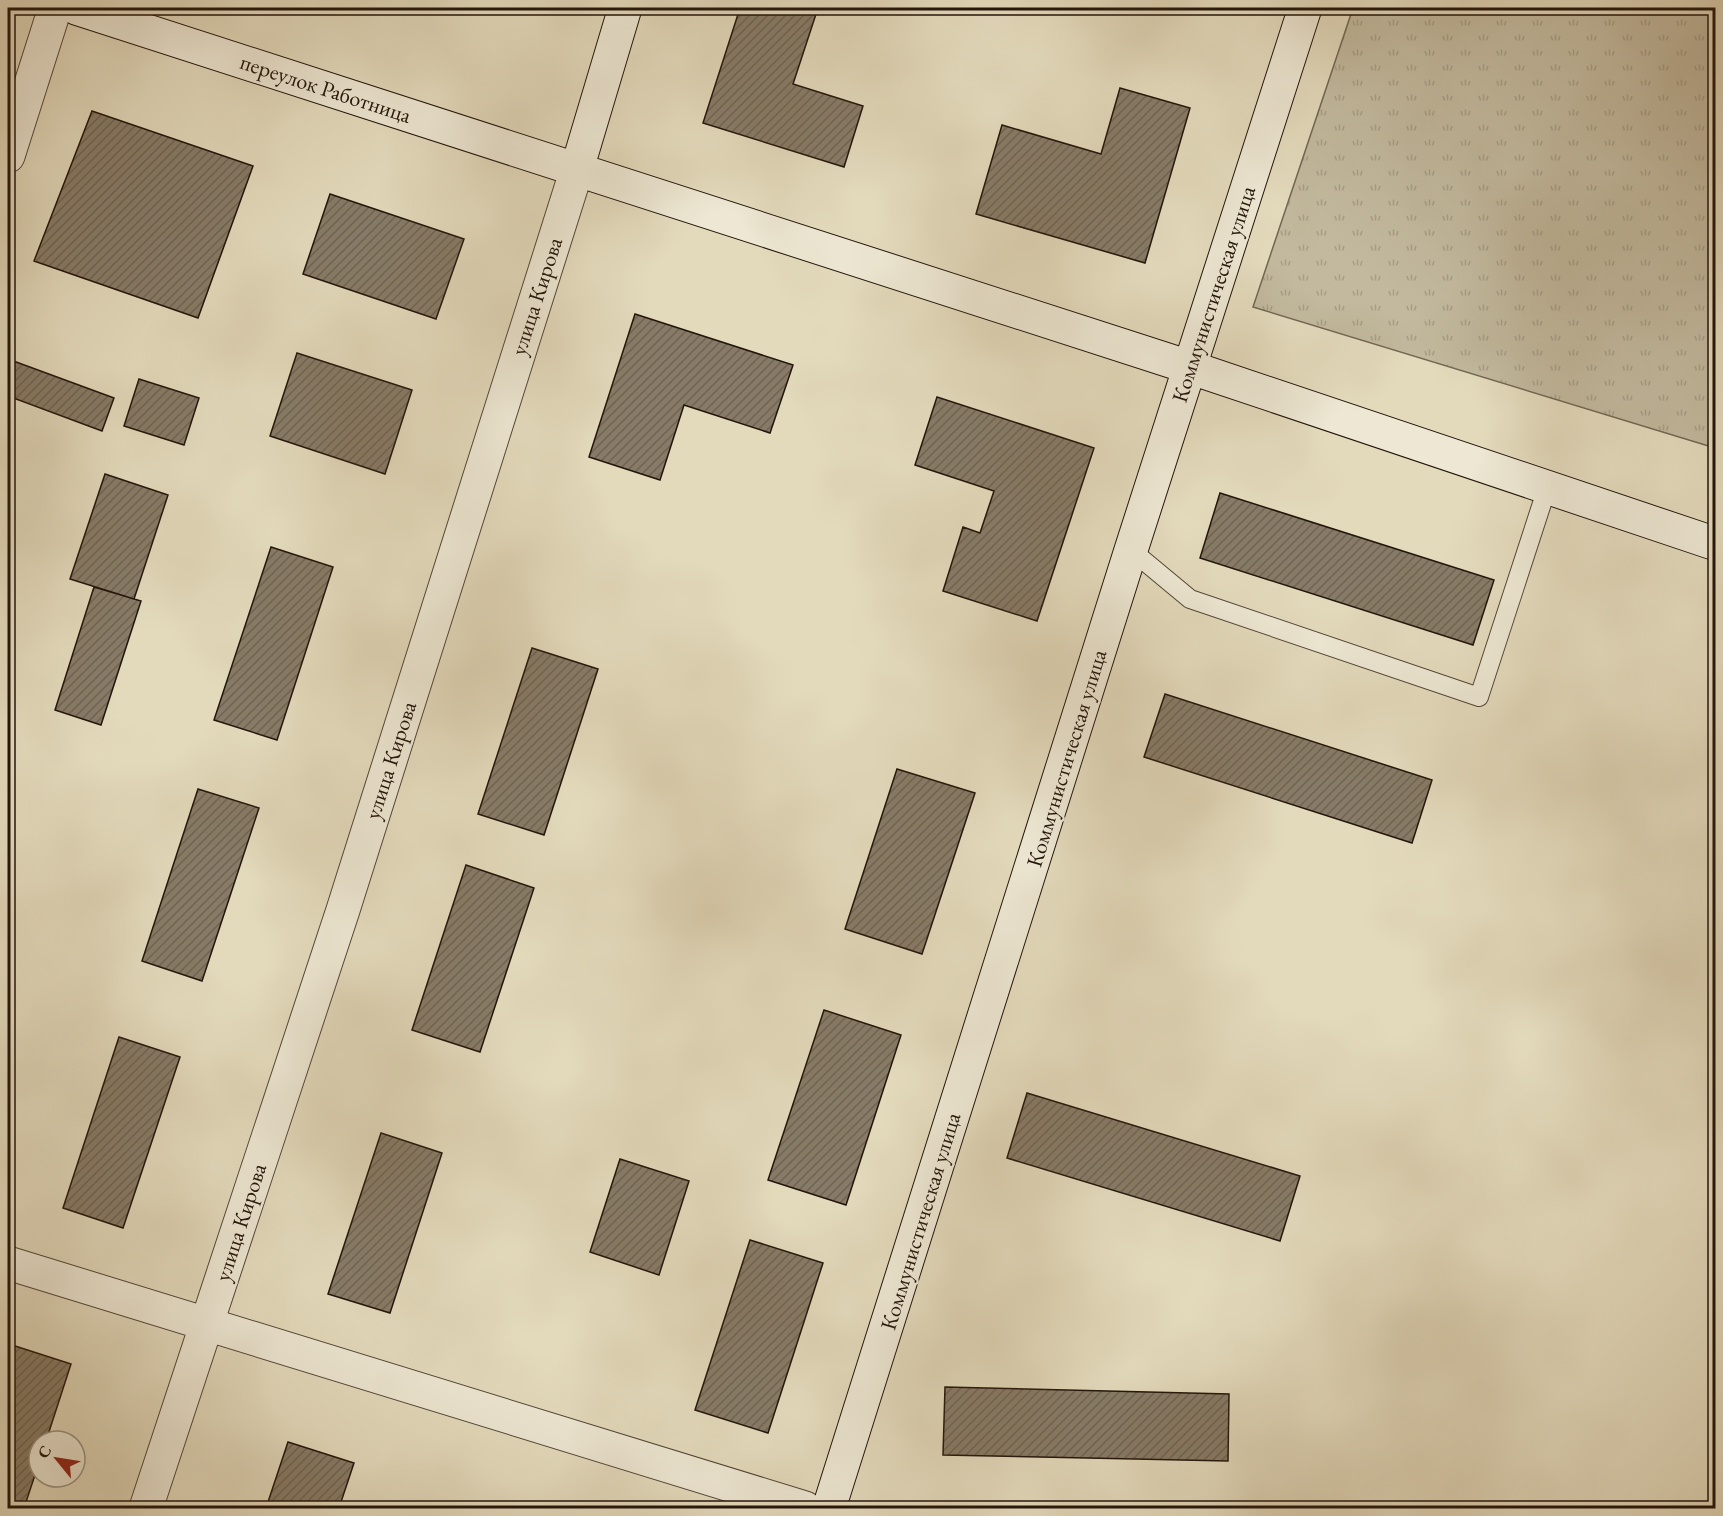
<svg xmlns="http://www.w3.org/2000/svg" width="1723" height="1516" font-family="'EB Garamond',serif">
<defs>
<pattern id="park-tufts" width="24" height="20" patternUnits="userSpaceOnUse" patternTransform="scale(1.5)"><rect width="24" height="20" fill="#c2b99e"/><path d="M3 7l-1-3M5 7V3M7 7l1-3M15 17l-1-3M17 17v-4M19 17l1-3" fill="none" stroke="#a69e87"/></pattern>
<pattern id="building-hatch" width="6" height="6" patternUnits="userSpaceOnUse" patternTransform="scale(1.5)"><rect width="6" height="6" fill="#877b67"/><path d="M-1 1l2-2M0 6l6-6M5 7l2-2" fill="none" stroke="#6e6453"/></pattern>
</defs>
<rect width="100%" height="100%" fill="#e3dabc"/>
<filter id="stains"><feTurbulence type="fractalNoise" baseFrequency=".00333" numOctaves="4"/><feColorMatrix values="0 0 0 0 .2 0 0 0 0 .09 0 0 0 0 .02 0 0 0 .5 -.17"/></filter>
<radialGradient id="worn" r=".72"><stop offset=".6" stop-color="#630" stop-opacity="0"/><stop offset="1" stop-color="#630" stop-opacity=".3"/></radialGradient>
<path fill="url(#park-tufts)" stroke="#726754" stroke-width="1.5" d="M1353 8H1715V448L1253 307Z"/>
<path fill="url(#building-hatch)" stroke="#23150b" stroke-width="1.5" d="M740 8H818L793 84 863 106 844 167 703 123Z
M1120 88 1190 108 1145 263 976 214 1002 125 1101 154Z
M92 111 253 166 198 318 34 261Z
M330 194 464 239 436 319 303 274Z
M635 314 793 365 770 433 684 405 660 480 589 457Z
M297 353 412 390 385 474 270 436Z
M8 359 114 398 102 431 8 396Z
M139 379 199 398 184 445 124 426Z
M937 397 1094 448 1037 621 943 591 963 527 980 533 994 491 915 465Z
M105 474 168 495 134 599 70 579Z
M1220 493 1494 580 1473 645 1200 558Z
M271 547 333 567 277 740 214 720Z
M94 587 141 601 101 725 55 710Z
M532 648 598 669 544 835 478 814Z
M1165 694 1432 780 1412 843 1144 757Z
M897 769 975 793 922 954 845 929Z
M198 789 259 808 202 981 142 961Z
M466 865 534 888 480 1052 412 1030Z
M824 1010 901 1035 846 1205 768 1180Z
M119 1037 180 1057 123 1228 63 1208Z
M1027 1093 1300 1176 1280 1241 1007 1158Z
M381 1133 442 1153 390 1313 328 1294Z
M620 1159 689 1181 659 1275 590 1252Z
M750 1240 823 1263 768 1433 695 1410Z
M12 1345 71 1364 46 1441H39V1463L24 1508H8V1357Z
M945 1387 1229 1394 1228 1461 943 1455Z
M288 1442 354 1463 339 1508H266Z"/>
<g fill="none" stroke-linecap="round" stroke-linejoin="round">
<defs>
<path id="lane" d="M1131 550 1190 599 1479 697 1547 488"/>
<path id="street" d="M8 156 55 8
M8 1263 805 1508
M146 1508 343 910 577 169"/>
<path id="secondary" d="M76 8 1189 367 1716 544
M577 169 625 8
M829 1508 1131 550 1305 8"/>
</defs>
<use href="#lane" stroke="#534637" stroke-width="20"/>
<use href="#street" stroke="#534637" stroke-width="35"/>
<use href="#secondary" stroke="#23150b" stroke-width="35"/>
<use href="#lane" stroke="#ede7d3" stroke-width="18"/>
<use href="#street" stroke="#ede7d3" stroke-width="33"/>
<use href="#secondary" stroke="#ede7d3" stroke-width="33"/>
</g>
<g text-anchor="middle" stroke-width="4.5" stroke-linejoin="round" paint-order="stroke">
<g font-size="22" fill="#23150b" stroke="#ede7d3">
<text transform="translate(326 88) rotate(18)" y="8">переулок Работница</text>
<text transform="translate(1213 294) rotate(-72)" y="8">Коммунистическая улица</text>
<text transform="translate(536 296) rotate(-72)" y="8">улица Кирова</text>
<text transform="translate(1066 758) rotate(-73)" y="8">Коммунистическая улица</text>
<text transform="translate(390 760) rotate(-72)" y="8">улица Кирова</text>
<text transform="translate(920 1221) rotate(-73)" y="8">Коммунистическая улица</text>
<text transform="translate(240 1222) rotate(-72)" y="8">улица Кирова</text>
</g>
</g>
<rect width="1723" height="1516" fill="none" stroke="#e3dabc" stroke-width="30"/>
<rect x="9" y="9" width="1705" height="1498" fill="none" stroke="#23150b" stroke-width="3"/>
<rect x="15" y="15" width="1693" height="1486" fill="none" stroke="#23150b" stroke-width="1.5"/>
<g transform="translate(57 1459) rotate(300)"><circle r="28" fill="#ede7d3" stroke="#9c9383" stroke-width="1.5"/>
<path d="M0-4.5L10 22L0 15L-10 22Z" fill="#8f2418"/>
<text y="-9" font-size="16" font-weight="bold" text-anchor="middle" fill="#23150b">С</text>
</g>
<rect width="100%" height="100%" filter="url(#stains)"/>
<rect width="100%" height="100%" fill="url(#worn)"/>
</svg>
